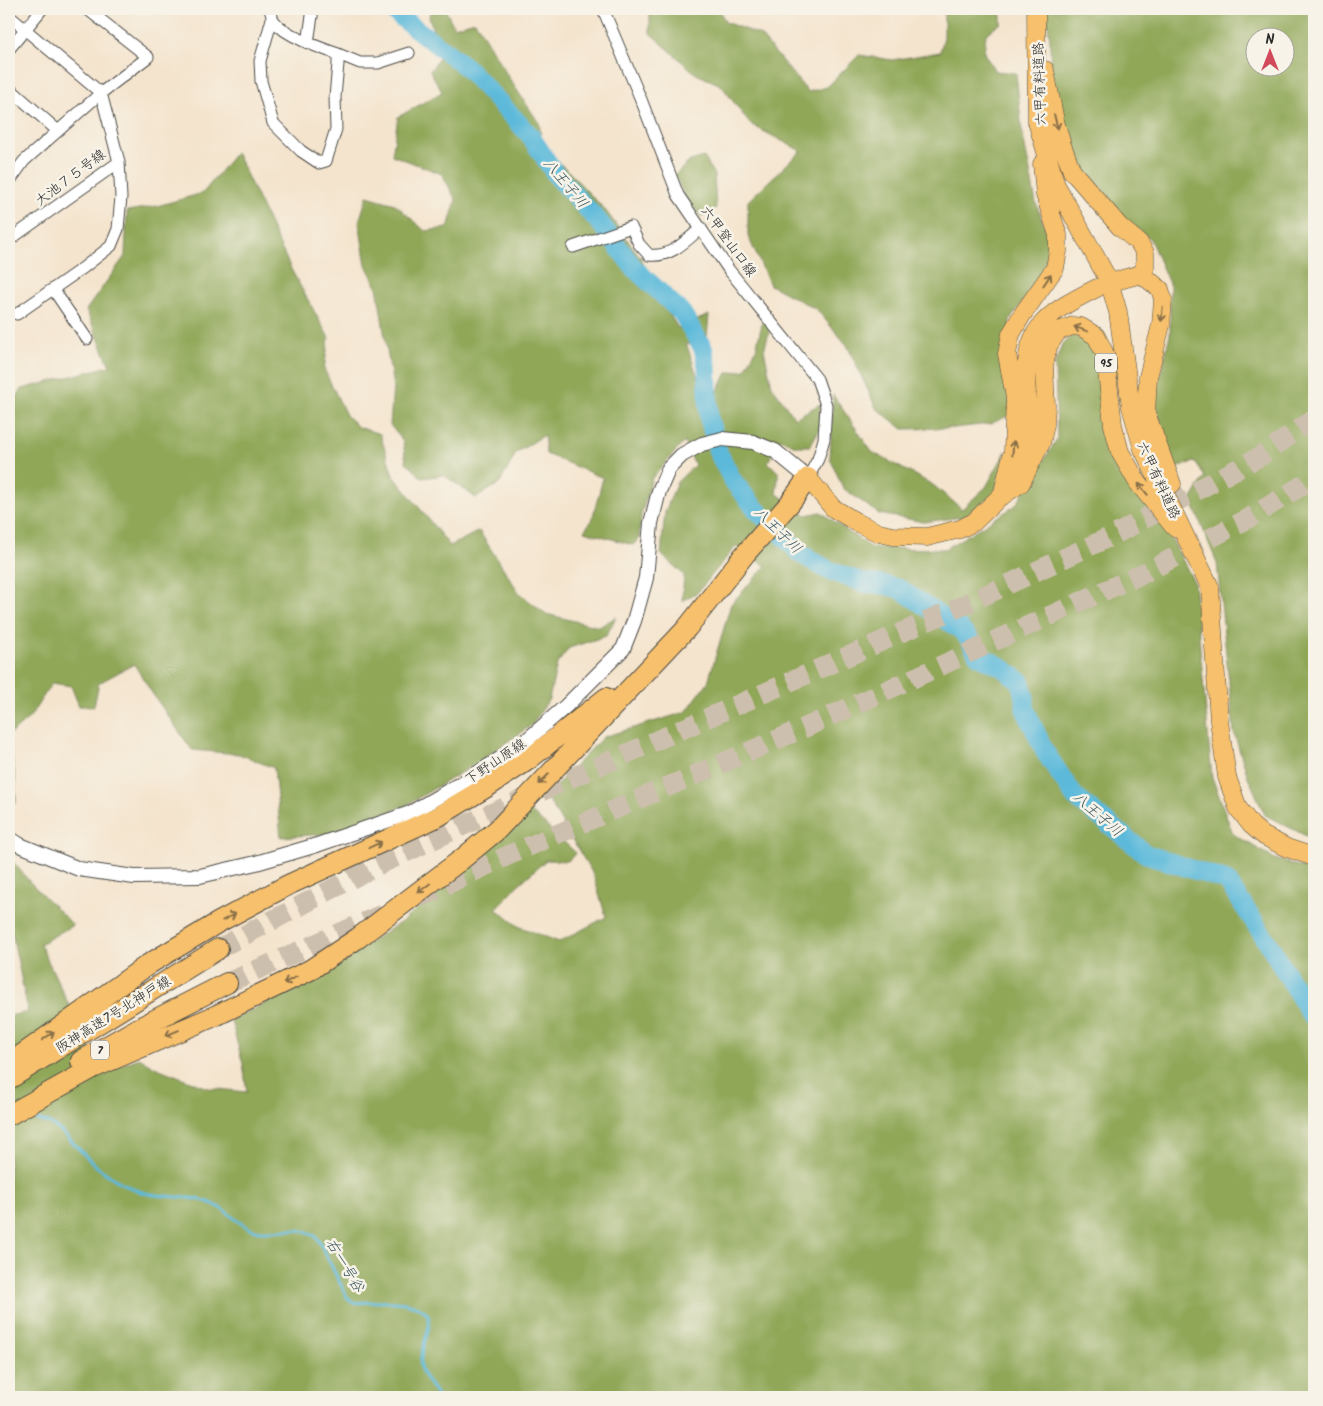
<svg xmlns="http://www.w3.org/2000/svg" width="1323" height="1406" font-family="Kalam,'Klee One',sans-serif">
<rect width="100%" height="100%" fill="#f7f3e8"/>
<filter id="ink" filterUnits="userSpaceOnUse"><feTurbulence type="fractalNoise" baseFrequency=".02" numOctaves="2"/><feDisplacementMap in="SourceGraphic" scale="10" xChannelSelector="R" yChannelSelector="G"/><feConvolveMatrix kernelMatrix="1 2 1 2 8 2 1 2 1" color-interpolation-filters="sRGB"/></filter>
<filter id="wash" filterUnits="userSpaceOnUse"><feTurbulence type="fractalNoise" baseFrequency=".0096" numOctaves="4" result="noise"/><feDisplacementMap in="SourceGraphic" scale="20" xChannelSelector="R" yChannelSelector="G"/><feGaussianBlur stdDeviation="1.12" result="paint"/><feColorMatrix in="noise" values="0 0 0 0 0 0 0 0 0 0 0 0 0 0 0 0 0 1.4 0 .05"/><feComposite in="paint" operator="in"/></filter>
<g filter="url(#wash)">
<rect width="100%" height="100%" fill="#f4e4cd"/>
<path fill="#90a759" stroke="#5e6942" fill-rule="evenodd" d="M432 9H445L454 27 475 21 509 78 539 123 543 150 565 168 605 210 640 257 662 302 678 328 709 315 707 337 696 348 686 343 698 378 715 396 727 373 745 370 756 349 763 320 771 326 764 350 772 386 795 418 820 404V428L810 446H796L780 439 768 462 779 473 776 493 806 515 821 512 871 548 945 549 1015 506 1057 439 1055 365 1062 344 1075 333 1092 344 1101 371 1113 456 1168 532 1194 582 1212 777 1233 834 1275 859 1314 871V1397H9V1016L28 1012 11 928 9 927V857L30 882 73 925 40 944 101 1073 139 1058 157 1068 208 1088 247 1092 243 1064 231 1020 297 988 403 921 529 810 576 853 568 861 546 860 517 886 496 909 518 926 559 942 606 917 593 874 546 796 603 737 686 712 708 682 731 604 766 566 736 546 698 592 682 601 684 575 661 554 665 512 677 482 695 465 684 442 652 478 641 515 639 538 633 545 584 531 592 520 603 478 546 454 544 435 516 453 500 483 476 498 444 475 422 478 406 462 403 441 390 425 393 387 377 287 366 265 359 222 367 196 395 204 425 231 448 228 456 200 442 174 392 155 398 117 442 92 430 71 440 57 429 16Z
M650 9H719L725 22 760 35 808 92 827 87 859 55 892 60 940 52 944 37V9H1001V23L986 34 984 53 995 71 1016 73 1022 131 1036 203 1051 243 1042 275 1010 320V415L990 424 954 428 903 429 876 408 847 345 816 309 770 285 748 236V201L801 151 750 124 721 85 696 74 650 33Z
M1046 9H1314V840L1265 815 1248 777 1234 733 1217 563 1191 500 1205 477 1195 462 1175 468 1154 401 1170 334V286L1150 239 1102 200 1073 165 1051 88 1050 41ZM1256 38H1286V68H1256Z
M236 152 292 271 329 338 324 369 346 415 358 427 380 434 393 475 450 546 479 531 520 594 546 614 599 627 616 617 606 636 569 648 557 664 549 699 532 725 472 766 405 806 327 834 281 837 274 768 239 754 192 750 152 693 134 664 99 683 94 706H79L71 686 52 683 30 717 9 735 15 777 16 803 9 805V408L22 389 110 366 86 310 125 256 127 211 157 206 203 193Z
M704 157 714 175 716 208 701 216 686 199 675 175 690 161Z
M833 395 872 452 933 485 962 509 986 487 1006 451 995 493 963 517 924 522 879 514 843 488 830 458Z"/>
<g fill="none" stroke-linecap="round" stroke-linejoin="round">
<path stroke="#5cb9da" stroke-width="3" d="M21 1117C31 1119 45 1120 54 1126 70 1137 81 1153 95 1165 110 1177 127 1188 145 1193 168 1199 194 1194 215 1205 231 1212 242 1230 261 1231 280 1232 303 1224 318 1239L347 1297 354 1303C371 1302 435 1295 429 1326 426 1341 419 1353 421 1368 422 1378 434 1388 438 1397"/>
<path stroke="#5cb9da" stroke-width="19" d="M390 9 466 67 529 134 556 175 600 223 634 268 682 313 703 348 707 365 709 418 718 452 733 481 755 508 801 554 828 570 864 583 885 585 900 589 961 630 970 640 978 655 1000 666 1020 681 1025 697V709L1045 752 1075 797 1146 854 1227 881 1269 944 1310 1014 1314 1015"/>
</g>
</g>
<g filter="url(#ink)">
<g fill="none" stroke-linecap="round" stroke-linejoin="round">
<path stroke="#ccbfad" stroke-width="20" stroke-dasharray="20 10" stroke-linecap="butt" d="M418 898 511 854 811 725 1148 571 1251 517 1314 478
M218 949 370 869 458 828 964 605 1118 533 1259 457 1314 419
M227 983 383 914"/>
<defs>
<path id="minor" d="M270 9C271 12 272 17 273 20 285 36 320 48 338 54
M603 9 642 102 678 195 729 270 817 379 826 405 824 439 818 459 808 478
M9 16 101 93 148 57 87 9
M272 19 260 61 261 81 273 123 301 151 319 163 326 161 336 129 335 97 338 64V54L360 63H378L409 53
M308 43 313 9
M9 49 42 9
M9 88 58 131
M9 182 24 161 101 93 119 162 121 197 118 229 111 246 83 268 17 314
M9 240 119 162
M573 247 631 227 639 244 649 255C670 258 686 241 701 228
M53 289 87 339"/>
<path id="tertiary" d="M9 838 20 845 79 869 134 877 200 876 256 863 317 845 410 813 467 780 520 746 566 706 623 649 634 621 646 578 651 523 659 491 669 468 682 455 702 444 722 439 753 442 775 451 808 478"/>
<path id="primary" d="M1036 9 1037 122 1056 185 1109 281 1118 312 1131 407 1143 449 1210 587 1219 721 1227 777 1238 808 1251 825 1264 836 1287 848 1314 857
M1045 70 1055 121 1062 145 1072 171 1120 227 1139 243 1145 253V269L1141 274 1119 280
M1141 274 1160 289 1163 299 1161 325 1148 377 1146 413 1172 484
M1023 462C1032 438 1030 418 1027 394 1022 329 1043 315 1097 288
M808 478 833 508 858 523 879 533 893 536 927 537 960 529 974 522 1010 487
M1002 496 1021 483 1041 443 1045 425 1046 405 1044 366 1048 346 1058 331 1073 326 1081 327 1096 336 1105 354 1113 425 1120 452 1138 483 1174 527
M1002 496 1013 451 1015 398 1007 354 1011 334 1022 315 1055 268 1058 251V235L1045 195 1042 164"/>
<path id="motorway" d="M81 1061 137 1029 227 983
M9 1064 149 964 219 922 288 885 437 817 490 785 528 760 606 698
M9 1079 218 949
M9 1115 93 1068 217 1015 310 970 358 938 462 859 497 830 687 628 745 554 790 503 808 478"/>
</defs>
<use href="#minor" stroke="#494743" stroke-width="13"/>
<use href="#tertiary" stroke="#494743" stroke-width="16"/>
<use href="#primary" stroke="#494743" stroke-width="19"/>
<use href="#motorway" stroke="#494743" stroke-width="22"/>
<use href="#minor" stroke="#fff" stroke-width="11"/>
<use href="#tertiary" stroke="#fff" stroke-width="14"/>
<use href="#primary" stroke="#f7c06c" stroke-width="18"/>
<use href="#motorway" stroke="#f7c06c" stroke-width="20"/>
</g>
<defs><path id="oneway-shaft" d="M-6 0H5M1.5-3L5.5 0L1.5 3" fill="none" stroke-width="1.6" stroke-linecap="round" stroke-linejoin="round" transform="scale(1.25)"/></defs>
<g stroke="#876e48">
<use href="#oneway-shaft" transform="translate(1056 122) rotate(76)"/>
<use href="#oneway-shaft" transform="translate(1047 280) rotate(-57)"/>
<use href="#oneway-shaft" transform="translate(1162 314) rotate(96)"/>
<use href="#oneway-shaft" transform="translate(1081 329) rotate(-160)"/>
<use href="#oneway-shaft" transform="translate(1013 448) rotate(-84)"/>
<use href="#oneway-shaft" transform="translate(1143 489) rotate(-129)"/>
<use href="#oneway-shaft" transform="translate(544 779) rotate(133)"/>
<use href="#oneway-shaft" transform="translate(375 845) rotate(-25)"/>
<use href="#oneway-shaft" transform="translate(424 888) rotate(143)"/>
<use href="#oneway-shaft" transform="translate(229 917) rotate(-28)"/>
<use href="#oneway-shaft" transform="translate(290 980) rotate(153)"/>
<use href="#oneway-shaft" transform="translate(172 1033) rotate(158)"/>
<use href="#oneway-shaft" transform="translate(48 1036) rotate(-35)"/>
</g>
</g>
<g text-anchor="middle" stroke-width="5" stroke-linejoin="round" paint-order="stroke">
<g fill="#f7f3e8" stroke="#686764" stroke-width="1">
<rect x="1095" y="353.5" width="22" height="19" rx="4"/>
<rect x="91" y="1040.5" width="18" height="19" rx="4"/>
</g>
<g font-size="12" font-weight="bold" fill="#2b2b2b">
<text x="1106" y="367">95</text>
<text x="100" y="1054">7</text>
</g>
<g font-size="14" fill="#2b2b2b" stroke="#f7f3e8">
<text transform="translate(1039 84) rotate(-92)" y="5">六甲有料道路</text>
<text transform="translate(70 177) rotate(-37)" y="5">大池７５号線</text>
<text transform="translate(729 241) rotate(54)" y="5">六甲登山口線</text>
<text transform="translate(1159 480) rotate(65)" y="5">六甲有料道路</text>
<text transform="translate(495 761) rotate(-34)" y="5">下野山原線</text>
<text transform="translate(113 1014) rotate(-32)" y="5">阪神高速7号北神戸線</text>
</g>
<g font-size="15" font-style="italic" fill="#3a5660" stroke="#f7f3e8">
<text transform="translate(566 183) rotate(50)" y="5">八王子川</text>
<text transform="translate(778 530) rotate(44)" y="5">八王子川</text>
<text transform="translate(1098 814) rotate(41)" y="5">八王子川</text>
<text transform="translate(345 1265) rotate(59)" y="5">右一号谷</text>
</g>
</g>
<rect width="1323" height="1406" fill="none" stroke="#f7f3e8" stroke-width="30"/>
<g transform="translate(1270 52)"><circle r="24" fill="#f7f3e8" stroke="#a5a39c"/>
<path d="M0-4L9 19L0 12L-9 19Z" fill="#d1495b"/>
<text y="-8" font-size="14" font-weight="bold" text-anchor="middle" fill="#2b2b2b">N</text>
</g>
</svg>
